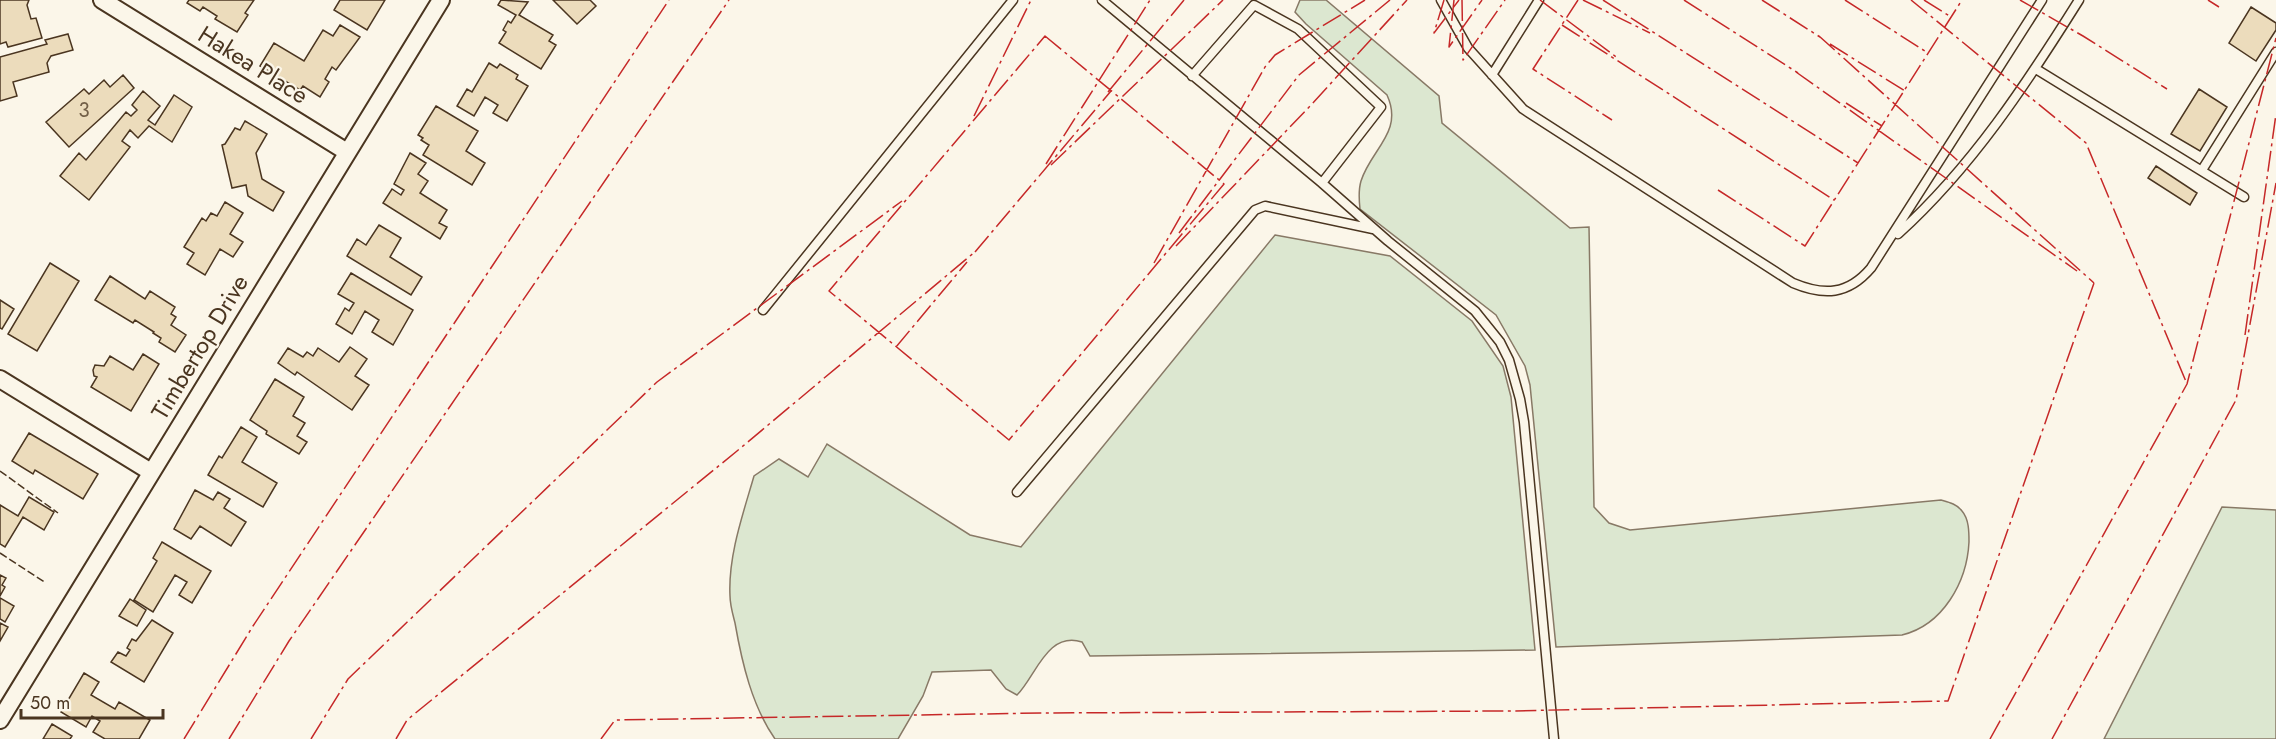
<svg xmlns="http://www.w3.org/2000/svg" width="2276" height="739" font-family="Jost,sans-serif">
<rect width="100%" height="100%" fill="#fbf6e9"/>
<path fill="#dce7d0" stroke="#887966" stroke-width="1.5" d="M1300 0H1326L1439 96 1442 123 1570 228 1589 227 1594 507 1609 523 1630 530 1941 500C1948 502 1957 504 1962 511 1969 519 1969 532 1969 542 1967 582 1943 625 1902 635L1556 647 1530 385 1525 366 1496 315 1360 209C1359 200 1358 191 1361 181 1371 149 1404 132 1387 95L1306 24 1295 12Z
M1275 235 1390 256 1472 321 1503 366 1511 397 1535 650 1090 656 1082 642C1047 631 1036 676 1017 695L1006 689 991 670 932 672 923 696 898 739H775C752 706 742 663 735 623 733 615 730 605 730 596 728 556 743 514 754 476L779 459 808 477 827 444 970 535 1021 547Z
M2222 507 2276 510V739H2104Z"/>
<path fill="#ecdcbc" stroke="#4a3520" stroke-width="1.5" d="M0 0H29L27 5 31 19 36 18 42 38 8 47 6 42 0 44Z
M189 0H254L245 13 248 15 237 32 215 19 217 16 203 7 200 11 187 3Z
M340 0H385L367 30 334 10Z
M501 0 528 2 519 15 553 35 549 41 556 45 541 69 499 43 506 32 503 30 508 21 511 23 516 15 498 5Z
M553 0H590L596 6 577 24Z
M2251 7 2276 23V30L2256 61 2229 43Z
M340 25 360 37 336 70 332 67 325 79 329 82 320 97 303 86 300 90 260 66 274 43 304 61 323 30 333 36Z
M68 34 73 50 51 56 47 63 49 72 13 82 17 96 0 101V57L47 44 45 40Z
M489 63 497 68 500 64 518 75 516 79 528 86 507 121 493 113 498 105 485 97 474 116 457 106 467 89 472 92Z
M123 75 134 88 69 147 46 122 84 89 89 94 104 80 110 87Z
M2199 89 2227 107 2200 151 2171 134Z
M143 91 160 106 148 120 155 125 174 95 192 107 172 142 149 126 138 138 130 130 122 141 130 147 89 200 60 176 79 153 86 160 126 112 131 116 137 110 132 105Z
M436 106 478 131 466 151 485 163 472 185 423 155 429 145 421 140 423 138 418 135Z
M245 121 267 134 256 153 262 179 284 192 273 211 248 196 246 185 232 188 222 145 225 144 235 128 240 130Z
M410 153 426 163 418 174 428 181 420 193 447 210 439 223 447 227 440 239 383 203 392 189 401 195 404 190 394 184Z
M2156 166 2197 193 2190 205 2148 178Z
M225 202 243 213 230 234 243 242 233 257 220 249 205 275 187 264 194 253 184 247 202 218 206 221 211 213 217 216Z
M379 225 401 238 390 257 422 277 411 295 347 256 357 239 366 245Z
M50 263 79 281 37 351 8 334Z
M351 273 413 310 393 345 372 332 379 320 365 311 352 334 336 324 345 308 349 311 354 303 338 294Z
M110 276 145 299 150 291 175 307 171 314 176 317 171 325 186 335 175 352 159 342 161 338 153 333 154 332 135 320 133 323 95 300Z
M0 300 14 309 2 329 0 328Z
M350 347 367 359 355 376 369 385 352 410 297 372 295 375 278 363 288 348 303 357 307 352 313 356 318 348 339 362Z
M143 354 159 364 131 411 91 387 97 377 94 376 93 370 95 365 104 366 110 356 133 370Z
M275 379 304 397 293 416 305 423 297 436 307 442 299 454 266 434 267 431 250 420Z
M241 427 257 437 242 462 277 483 263 507 208 475 219 456 222 458Z
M29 433 98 474 83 499 35 470 33 474 12 461Z
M195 490 213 500 218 492 230 499 224 508 246 522 231 546 200 526 191 539 174 529Z
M29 497 54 512 44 530 23 517 5 547 0 544V505L18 516Z
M162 542 211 571 192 603 179 595 187 582 175 575 153 612 134 600 157 561 153 558Z
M0 575 6 578 2 585 5 587 0 596Z
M0 598 14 606 5 622 0 619Z
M130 599 146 610 137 626 119 616Z
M152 620 173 633 144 682 111 662 118 652 126 656 130 650 127 648 132 639 136 641Z
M0 623 8 627 0 641Z
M84 673 99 682 91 695 115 709 119 702 150 720 139 739H105L93 732 100 721 92 716 86 727 61 712Z
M52 724 72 736 70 739H43Z"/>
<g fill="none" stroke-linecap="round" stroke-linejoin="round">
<defs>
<path id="service" d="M1102 0 1322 183 1388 241 1475 311 1500 342 1509 360 1520 399 1524 422 1554 739
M1441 0 1468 48 1523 109 1793 283C1824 296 1848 295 1871 268L2042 0
M2036 69 2244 197
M1492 75 1539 0
M1192 76 1254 5 1298 29 1381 107 1322 183
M2202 170 2276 52
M1898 234C1972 167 2027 83 2079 0
M763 310 1013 0
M1017 492 1255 210 1265 206 1373 229"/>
<path id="minor" d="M102 0 347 152
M0 379 151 472
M0 720 441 0"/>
</defs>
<use href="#service" stroke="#4a3520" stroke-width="11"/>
<use href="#minor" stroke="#4a3520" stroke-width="20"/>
<use href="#service" stroke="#fbf6e9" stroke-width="8"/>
<use href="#minor" stroke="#fbf6e9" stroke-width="16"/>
<path stroke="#4a3520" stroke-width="1.5" stroke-dasharray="8 3" stroke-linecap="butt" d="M0 471 58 513
M0 553 46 583"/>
<path stroke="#c62828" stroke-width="1.5" stroke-dasharray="21 4.5 3 4.5" stroke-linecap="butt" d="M1444 0 1434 33 1459 0
M1454 0 1449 47 1482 0
M1462 0 1463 60 1505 0
M1540 0 1619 59
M1578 0 1533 69 1612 120
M1583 0 1650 33
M1603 0 1858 163
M1684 0 1798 73
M1762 0 1820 37
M1845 0 1928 53
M1911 0 2086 143 2187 384
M1924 0 1951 17
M2020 0 2083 36 2167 89
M2208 0 2219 7
M1562 25 1834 200
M1045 36 1224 184 1009 440 829 291Z
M1819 36 2094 283
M1830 44 1905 91
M1796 72 2077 271
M1108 92 1184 0
M1846 103 1882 126
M974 116 1031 0
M1046 164 1150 0
M1051 165 1223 0
M1718 190 1805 246 1962 0
M1179 233 1299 75 1390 0
M1176 246 1311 105 1407 0
M975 252 1111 91
M1154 263 1265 67 1275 55 1365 0
M2245 335 2276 114
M896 347 967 262
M184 739 253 626 669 0
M229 739 289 641 729 0
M311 739 348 679 657 382 902 201
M396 739 407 720 737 451 976 251
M601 739 615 720 1041 713 1510 711 1948 701 2094 283
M1990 739 2187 384 2276 38
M2052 739 2236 400 2276 183"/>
</g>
<g text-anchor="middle" stroke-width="4.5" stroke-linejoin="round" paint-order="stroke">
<g font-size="21" fill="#725f47">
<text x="84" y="117">3</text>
</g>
<g font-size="24" fill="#4a3520" stroke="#fbf6e9">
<text transform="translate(253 65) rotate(32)" y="8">Hakea Place</text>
<text transform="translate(200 347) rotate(-59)" y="8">Timbertop Drive</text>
</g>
</g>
<path d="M21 709v9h142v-9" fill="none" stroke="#4a3520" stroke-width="3"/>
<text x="30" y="709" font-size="18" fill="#4a3520" stroke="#fbf6e9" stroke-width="4.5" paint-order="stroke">50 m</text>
</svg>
